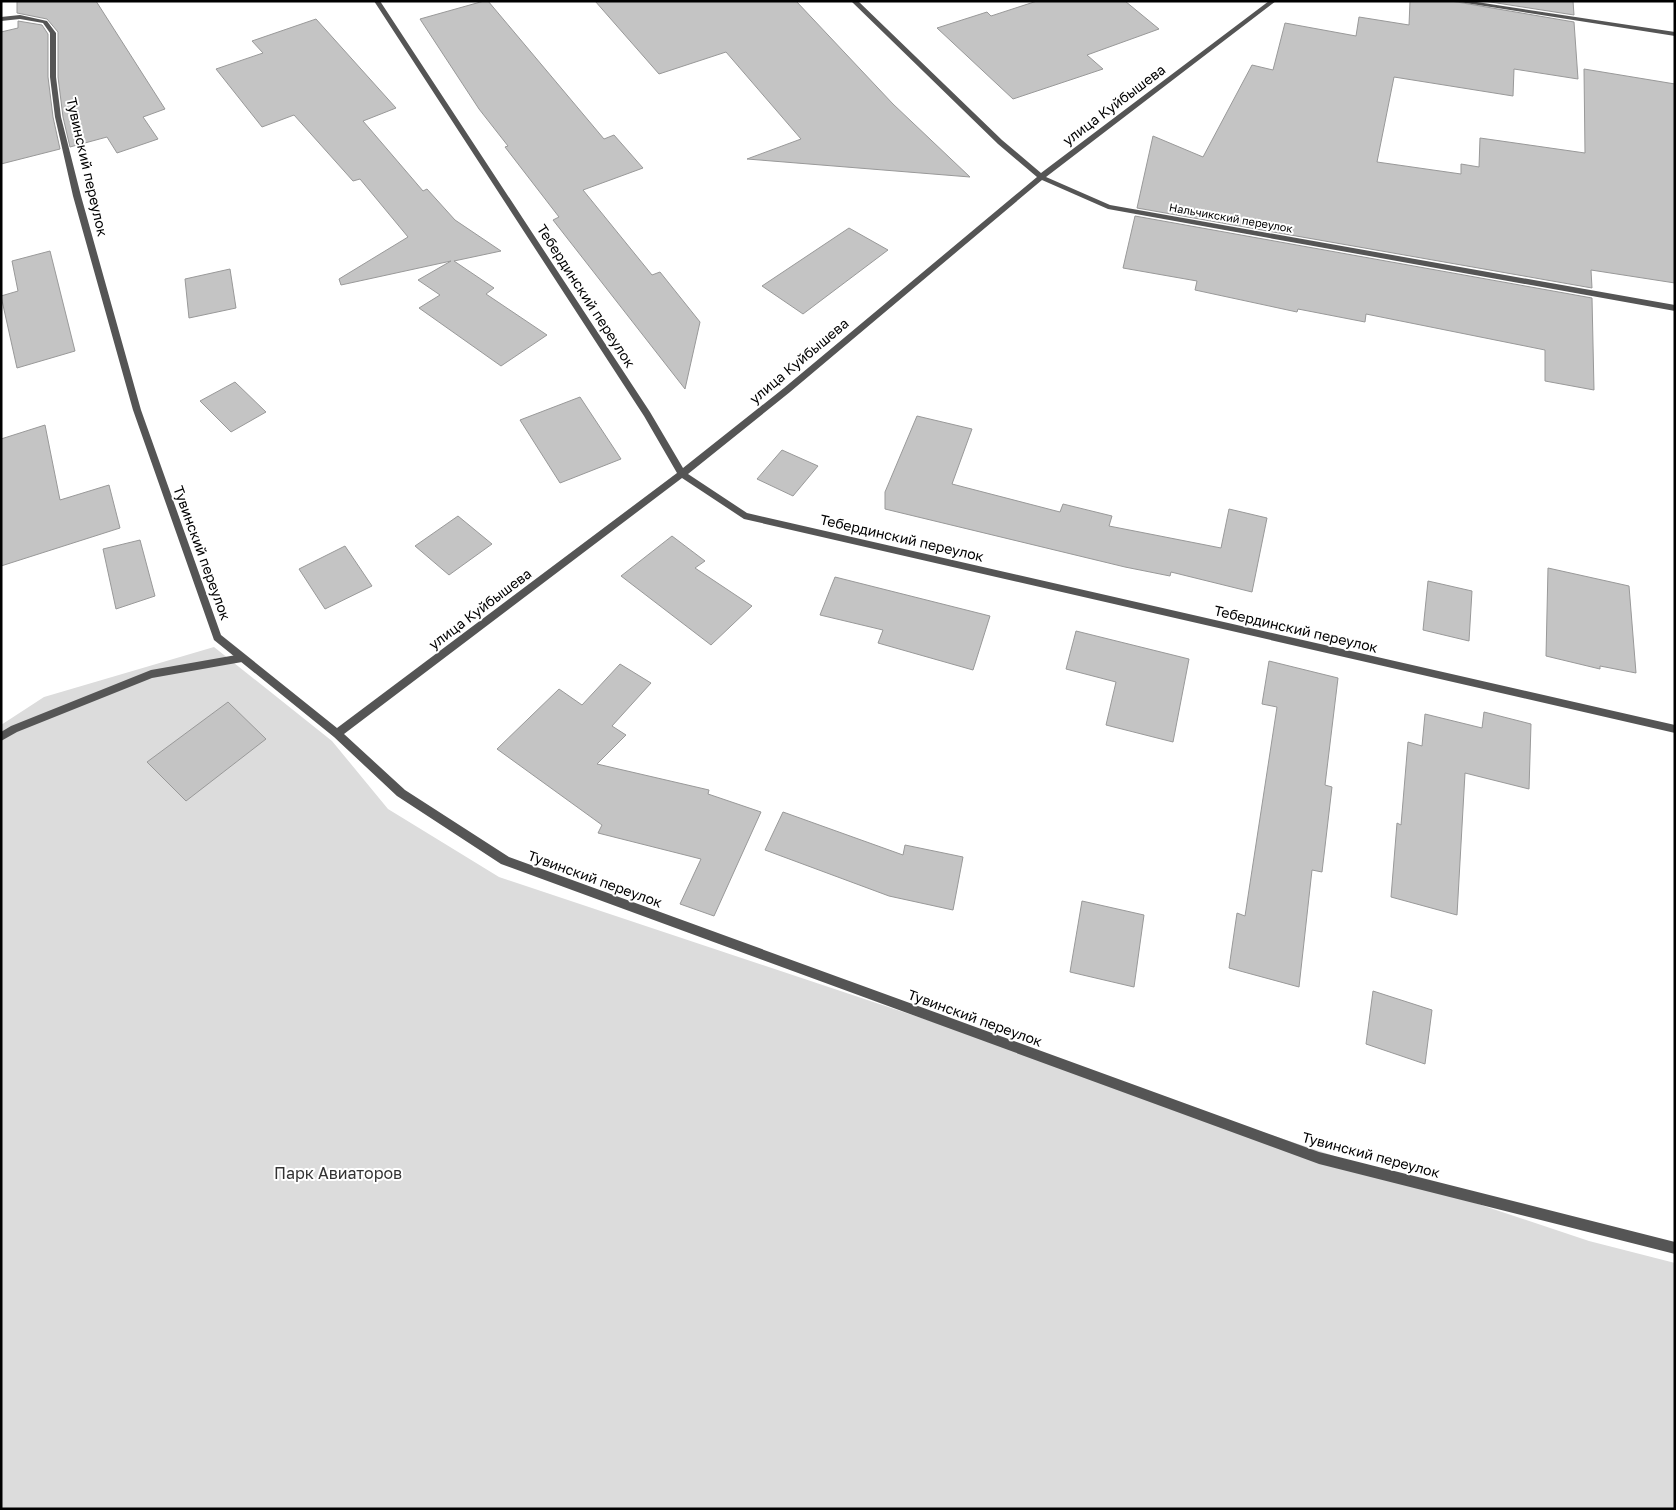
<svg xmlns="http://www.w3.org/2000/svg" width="1676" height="1510" font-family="'Golos Text',sans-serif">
<rect width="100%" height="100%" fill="#fff"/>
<path fill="#dcdcdc" d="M214 647 332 741 388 809 499 877 1589 1241 1675 1263V1509H1V725L44 697Z"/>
<path fill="#c4c4c4" stroke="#999" d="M17 1H96L165 109 143 117 158 139 117 153 107 137 70 147 63 117 58 77V32L47 19 17 13Z
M484 1H488L604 139 614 135 643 168 583 190 652 275 660 272 700 322 685 389 553 220 559 217 505 147 508 146 479 109 420 19Z
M595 1H796L893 104 970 177 747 159 801 139 726 52 659 74Z
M1037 1H1125L1159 29 1087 55 1103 69 1013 99 937 28 987 12 991 16Z
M1410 1H1451L1574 22 1578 79 1514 69 1513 96 1394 77 1377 162 1461 174V164L1479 167 1480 138 1585 153 1584 69 1675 84V283L1591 270 1592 288 1137 208 1153 136 1203 157 1252 65 1273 70 1285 23 1356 36 1359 17 1409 25Z
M1484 1H1573L1574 15Z
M316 19 396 108 363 121 423 191 427 189 455 220 501 251 454 261 494 288 486 294 547 335 501 366 419 308 440 295 418 280 451 261 341 285 339 279 408 237 360 179 353 181 294 115 262 127 216 69 263 53 252 41Z
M18 21 42 25 48 34V77L53 117 60 149 1 164V32L18 28Z
M1135 216 1592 298 1594 390 1545 381V350L1366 314 1365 322 1298 309 1297 312 1195 290 1197 281 1123 268Z
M849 228 888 250 803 314 762 286Z
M50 251 75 351 17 368 1 296 18 291 12 261Z
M230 269 236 308 189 318 185 279Z
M235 382 266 412 231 432 200 401Z
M580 397 621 459 560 483 520 420Z
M917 416 972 429 952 484 1060 512 1063 504 1112 516 1109 526 1221 548 1229 509 1267 518 1252 592 1171 572 1170 576 1125 567 885 509V492Z
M45 425 60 500 109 485 120 528 1 566V439Z
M782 450 818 466 793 496 757 479Z
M458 516 492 544 449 575 415 546Z
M672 536 705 561 695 568 752 606 711 645 621 576Z
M140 540 155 596 116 609 103 549Z
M345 546 372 586 325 609 299 569Z
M1548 568 1629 586 1636 673 1600 666V669L1546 656Z
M835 577 990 616 973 670 878 643 883 630 820 615Z
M1428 581 1472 591 1469 641 1423 630Z
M1076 631 1189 659 1173 742 1106 725 1116 682 1066 669Z
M1269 661 1338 678 1325 785 1332 787 1322 872 1312 870 1299 987 1229 968 1237 913 1245 916 1277 707 1262 704Z
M620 664 651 683 612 726 626 735 597 764 709 790 708 794 761 812 714 916 680 904 701 859 598 833 602 825 497 749 559 689 582 705Z
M228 702 266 739 186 801 147 762Z
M1484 712 1531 724 1529 789 1465 773 1457 915 1391 897 1397 823 1401 825 1408 742 1422 746 1425 714 1482 728Z
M783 812 903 855 905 845 963 857 953 910 889 896 765 850Z
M1082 901 1144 915 1134 987 1070 972Z
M1373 991 1432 1010 1425 1064 1366 1044Z"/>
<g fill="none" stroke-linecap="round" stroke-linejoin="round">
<path fill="#555" fill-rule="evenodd" d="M242 654 245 655 247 658 245 661 242 662 152 678 17 732 1 741V732L11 726 151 670Z"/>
<path fill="#555" fill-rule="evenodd" d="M374 1H380L650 412 683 468 784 388 1037 177 998 144 851 1H858L1002 140 1041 173 1269 1H1276L1046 177 1110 205 1675 305V311L1108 209 1042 180 790 392 688 474 747 513 1675 725V733L744 519 682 478 344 734 405 790 509 857 1319 1152 1675 1242V1254L1319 1164 501 864 397 796 334 737 214 640 133 410 73 196 55 117 50 77V33L43 23 20 19 1 21V17L20 15 47 21 56 33V77L61 117 81 196 141 410 221 635 337 728 677 473 644 416Z
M1453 1H1470L1675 32V36Z"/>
</g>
<g text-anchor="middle" stroke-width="4" stroke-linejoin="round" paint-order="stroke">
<g font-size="11" fill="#000" stroke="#fff">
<text transform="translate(1231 218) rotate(10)" y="4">Нальчикский переулок</text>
</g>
<g font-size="14" fill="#000" stroke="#fff">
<text transform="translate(1114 105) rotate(-37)" y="5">улица Куйбышева</text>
<text transform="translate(87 167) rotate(77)" y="5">Тувинский переулок</text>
<text transform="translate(586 296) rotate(57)" y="5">Тебердинский переулок</text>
<text transform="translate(799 361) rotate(-40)" y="5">улица Куйбышева</text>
<text transform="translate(902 538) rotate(13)" y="5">Тебердинский переулок</text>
<text transform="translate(202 553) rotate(70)" y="5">Тувинский переулок</text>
<text transform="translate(480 609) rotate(-37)" y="5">улица Куйбышева</text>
<text transform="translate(1296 629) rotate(13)" y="5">Тебердинский переулок</text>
<text transform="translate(595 879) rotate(20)" y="5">Тувинский переулок</text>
<text transform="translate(975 1018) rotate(20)" y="5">Тувинский переулок</text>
<text transform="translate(1371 1155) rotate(15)" y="5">Тувинский переулок</text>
</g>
<g font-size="16" fill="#333" stroke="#fff">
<text x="338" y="1179">Парк Авиаторов</text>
</g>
</g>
<rect width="1676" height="1510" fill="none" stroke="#000000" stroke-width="5"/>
</svg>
